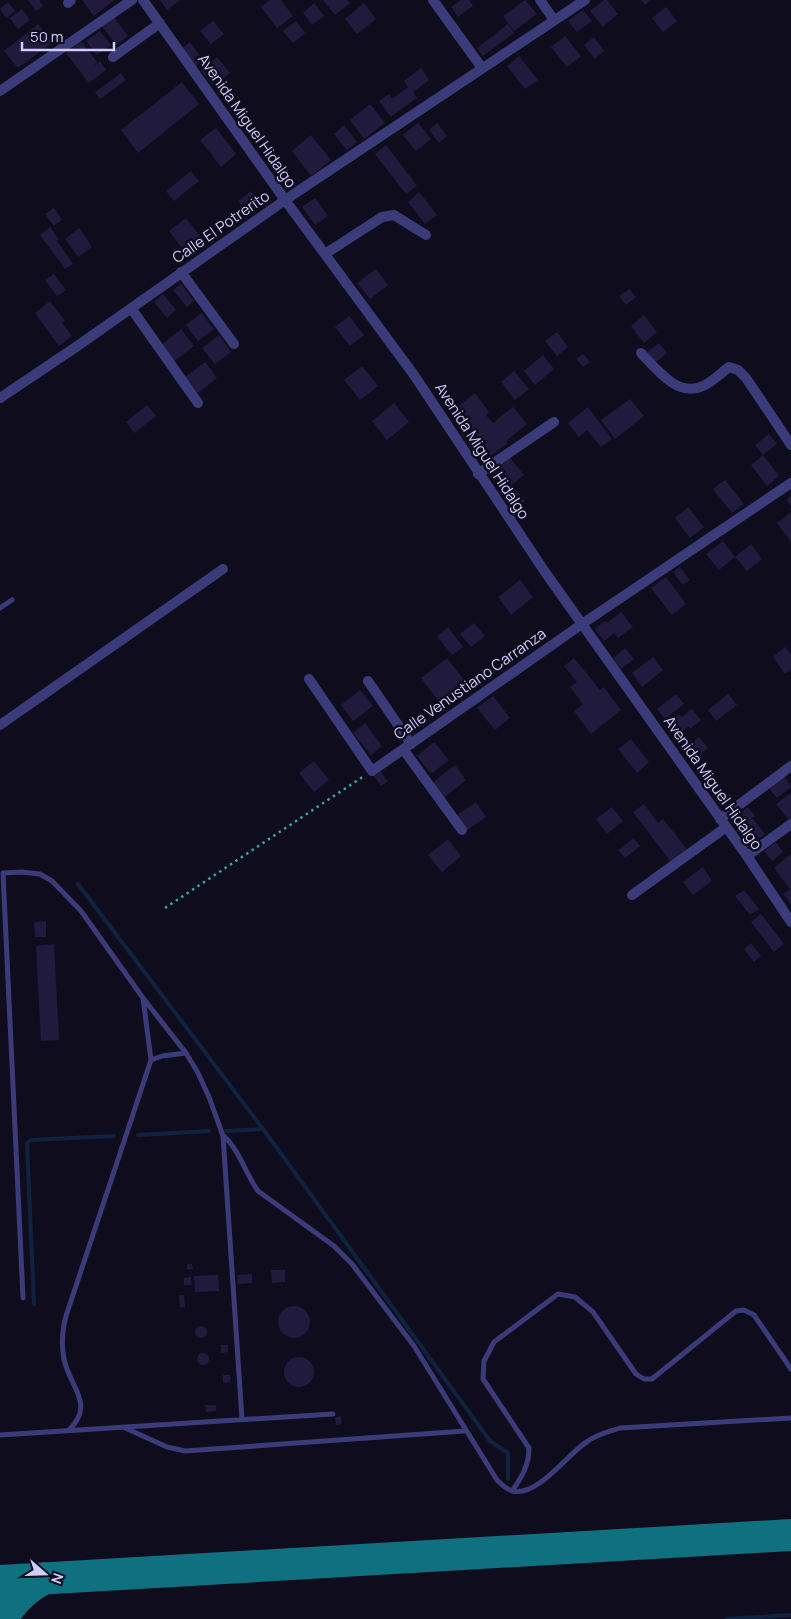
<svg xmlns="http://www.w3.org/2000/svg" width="791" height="1619" font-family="Manrope,sans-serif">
<rect width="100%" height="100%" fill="#0f0d1d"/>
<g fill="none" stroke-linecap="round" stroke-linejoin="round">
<path stroke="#0f233f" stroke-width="4" d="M78 884 263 1129 490 1441 508 1453V1479
M226 1131 263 1129
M138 1135 209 1131
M34 1304 27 1143 31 1140 114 1136
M727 1619 791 1615"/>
<path stroke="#0f7180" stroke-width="32" d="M0 1581 791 1535
M2 1619C12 1601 27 1587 45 1578"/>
</g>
<path fill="#201a3c" d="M28 0H39L43 6 36 11Z
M82 0H114L94 16Z
M160 0H180L167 10Z
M270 0H281L293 16 277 28 261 7Z
M323 0H347L350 3 335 15Z
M461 0H469L473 6 458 17 451 7Z
M525 0 537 14 514 31 503 16Z
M604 0H607L618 14 603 27 590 11Z
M641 0H651L645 5Z
M8 2 15 11 6 18 0 9Z
M314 3 324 16 312 25 303 13Z
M364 3 376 19 357 34 345 19Z
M666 7 677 21 663 32 652 18Z
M22 9 30 20 18 29 10 18Z
M583 10 592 21 577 32 568 21Z
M113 16 128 36 116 45 102 26Z
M213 21 224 34 211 44 200 31Z
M296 21 305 33 293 43 283 31Z
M38 24 52 43 18 68 4 51Z
M508 24 514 33 483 56 477 48Z
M100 31 111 45 97 55 86 41Z
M565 36 581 56 567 67 551 47Z
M594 37 604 51 595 59 584 45Z
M81 41 97 62 94 66 100 61 106 70 89 83 66 53Z
M190 42 203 60 195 66 182 48Z
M519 56 538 80 525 89 507 66Z
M217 57 230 73 213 86 201 70Z
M421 68 429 80 413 92 417 98 391 117 379 101 389 94 392 99 408 87 404 81Z
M121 73 126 80 100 99 95 92Z
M182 82 199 104 138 153 121 130Z
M370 104 385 123 364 139 350 120Z
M418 123 431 139 416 151 403 135Z
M437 123 447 136 439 143 429 130Z
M344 125 357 142 347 150 334 134Z
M216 128 236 154 221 167 200 140Z
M311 135 331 160 311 176 292 151Z
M386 145 417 186 406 194 375 154Z
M191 171 199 181 174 201 166 191Z
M251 191 262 206 250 216 238 201Z
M419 192 437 215 425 224 408 202Z
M315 198 328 216 315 225 302 207Z
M54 208 62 220 54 226 45 214Z
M186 218 207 245 190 258 169 231Z
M50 227 59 240 57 241 73 264 65 269 40 235Z
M79 228 92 247 78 257 65 239Z
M376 269 388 285 370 299 357 283Z
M54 274 66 290 57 296 45 280Z
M181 284 194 301 187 307 173 290Z
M629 289 636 297 626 305 619 296Z
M163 294 176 310 167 318 154 302Z
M50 301 65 321 62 323 72 336 59 346 35 313Z
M201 313 214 329 198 341 186 325Z
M644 315 657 332 644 343 631 326Z
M349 316 364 335 350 346 335 327Z
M181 329 194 346 174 361 161 345Z
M557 332 568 347 557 356 545 341Z
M219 335 231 352 215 364 202 348Z
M659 343 667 353 655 363 647 352Z
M583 354 590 362 583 367 576 359Z
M543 355 554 369 535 385 524 371Z
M205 362 217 378 198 393 185 377Z
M362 366 378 386 360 400 344 380Z
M514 371 529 389 515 400 501 382Z
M475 393 489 412 486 415 493 423 513 407 527 424 506 441 508 443 483 462 461 434 469 428 454 409Z
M630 399 644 416 615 439 601 420Z
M394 403 409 422 387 440 372 421Z
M147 405 156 416 134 433 126 422Z
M588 407 612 439 601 447 587 430 579 437 568 423Z
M769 434 777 444 763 455 755 445Z
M763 455 779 476 767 486 751 465Z
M509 457 524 475 505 490 491 472Z
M725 480 744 504 732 513 713 489Z
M516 489 525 501 515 509 506 497Z
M791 496V507L786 500Z
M688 507 704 527 690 538 675 518Z
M791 512V542L777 523Z
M723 541 735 557 719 570 706 554Z
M751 544 762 559 747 571 735 557Z
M680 567 690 580 683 585 673 572Z
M666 577 686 604 672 615 651 588Z
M520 580 533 597 511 615 498 597Z
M621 612 633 627 618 638 614 633 604 641 595 629 605 621 607 623Z
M474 623 485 636 471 647 460 634Z
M448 627 463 647 452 655 437 636Z
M785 647 791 655V669L785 674 773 657Z
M625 648 634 659 621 669 613 658Z
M653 657 663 670 642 687 632 673Z
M447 658 469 687 443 707 421 678Z
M574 658 600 690 604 687 621 710 591 734 574 711 583 704 570 687 577 682 564 666Z
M360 690 373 706 353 721 341 705Z
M676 694 684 704 665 719 657 709Z
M728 694 737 705 716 721 708 710Z
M493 696 510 718 495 730 477 708Z
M692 709 701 720 690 729 689 726 677 736 668 724 679 715 682 717Z
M365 723 382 746 371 755 353 733Z
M699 737 708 748 691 762 682 751Z
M631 739 649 762 637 773 618 749Z
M434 742 449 760 431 774 417 756Z
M314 761 329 780 314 792 299 773Z
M455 765 466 780 444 798 432 783Z
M380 771 388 781 381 786 374 776Z
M783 774 791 787 777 798 767 786Z
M791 793V818L789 820 776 804Z
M476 802 486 817 467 830 457 815Z
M644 804 658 823 663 819 687 849 671 862 633 812Z
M612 807 623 821 607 834 596 819Z
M748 807 755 816 752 818 765 834 750 845 738 829 744 824 738 815Z
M634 838 640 846 625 858 618 850Z
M448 839 461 856 442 872 428 855Z
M776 842 783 852 772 861 764 851Z
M791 854V904L783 894 790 889 774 868Z
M703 867 712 881 693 895 683 882Z
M744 890 759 909 750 915 735 896Z
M761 914 784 944 774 952 751 922Z
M46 921V937H35L34 922Z
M751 943 761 956 754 962 744 949Z
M54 944 59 1040 41 1041 36 946Z
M187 1264H192L193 1269 187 1270Z
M271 1270H285V1282L272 1283Z
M252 1274V1283L238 1284 237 1275Z
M218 1275 219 1291 195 1292 194 1276Z
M191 1277 192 1285H184V1278Z
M179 1295H184L185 1307 180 1308Z
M278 1322a16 16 0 1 1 32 0a16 16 0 1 1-32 0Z
M195 1332a6 6 0 1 1 12 0a6 6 0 1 1-12 0Z
M221 1345H228V1352L221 1353Z
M197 1359a6 6 0 1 1 12 0a6 6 0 1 1-12 0Z
M284 1372a15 15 0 1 1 30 0a15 15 0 1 1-30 0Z
M223 1375H230L231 1382 223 1383Z
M205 1405H216V1411L206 1412Z
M341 1416 342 1424 336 1425 335 1417Z"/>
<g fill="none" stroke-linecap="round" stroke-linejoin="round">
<path stroke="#35a79d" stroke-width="2.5" stroke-dasharray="2.5 4" stroke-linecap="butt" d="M165 908 364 776"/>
<path stroke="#3c3b79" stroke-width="5" d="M0 608 12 600
M143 998 151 1060
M224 1136C240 1151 245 1173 258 1191L334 1246 352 1264 414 1346 497 1480C501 1484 507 1490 513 1491 538 1497 568 1453 588 1441 598 1434 609 1432 620 1428L791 1418
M23 1298 3 873 22 872 40 874 52 881 81 911 143 998 186 1053 198 1073 209 1097 223 1136 242 1419
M123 1427 167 1447 185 1451 465 1431
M69 1430C96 1404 69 1386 64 1359 61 1344 62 1331 66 1316L151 1060 162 1056 186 1053
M0 1435 333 1414
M512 1491C522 1477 529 1465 529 1448L483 1379 484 1361 494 1342 558 1294 575 1297 593 1312 636 1374 644 1379H652L736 1311 744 1310 754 1315 791 1369"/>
<path stroke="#3c3b79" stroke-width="10" d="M143 0 285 200 414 375 545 572 747 856 791 922
M433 0 482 68
M540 0 554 20
M68 3 71 0
M113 57 160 23
M0 91 132 0
M325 254 382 217 394 215 426 235
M181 272 234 344
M131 308 198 403
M641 353C656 369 678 398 703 386 712 382 721 373 729 367L738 370 746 378 791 445
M0 398 76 347 285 200 585 0
M478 474 554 422
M309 679 372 771 582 624 791 483
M368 681 411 744
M0 725 223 569
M403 749 462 830
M720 819 791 766
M747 856 791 824
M632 895 725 828"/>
</g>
<g text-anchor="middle" stroke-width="5" stroke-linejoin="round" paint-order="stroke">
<g font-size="15" fill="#d0ccfc" stroke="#0f0d1d">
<text transform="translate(247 121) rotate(55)" y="5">Avenida Miguel Hidalgo</text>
<text transform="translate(221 227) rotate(-35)" y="5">Calle El Potrerito</text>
<text transform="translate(482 451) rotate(57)" y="5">Avenida Miguel Hidalgo</text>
<text transform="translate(470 684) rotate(-35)" y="5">Calle Venustiano Carranza</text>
<text transform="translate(713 783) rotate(55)" y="5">Avenida Miguel Hidalgo</text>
</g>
</g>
<g transform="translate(45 1574) rotate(110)" stroke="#0f0d1d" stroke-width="4" paint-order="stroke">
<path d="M0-4L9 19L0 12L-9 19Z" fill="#d0ccfc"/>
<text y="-8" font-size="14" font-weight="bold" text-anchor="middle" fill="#d0ccfc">N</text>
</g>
<path d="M22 42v8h92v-8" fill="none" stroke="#d0ccfc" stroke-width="2.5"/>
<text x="30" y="42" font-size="15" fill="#d0ccfc" stroke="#0f0d1d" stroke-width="4" paint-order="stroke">50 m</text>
</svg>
